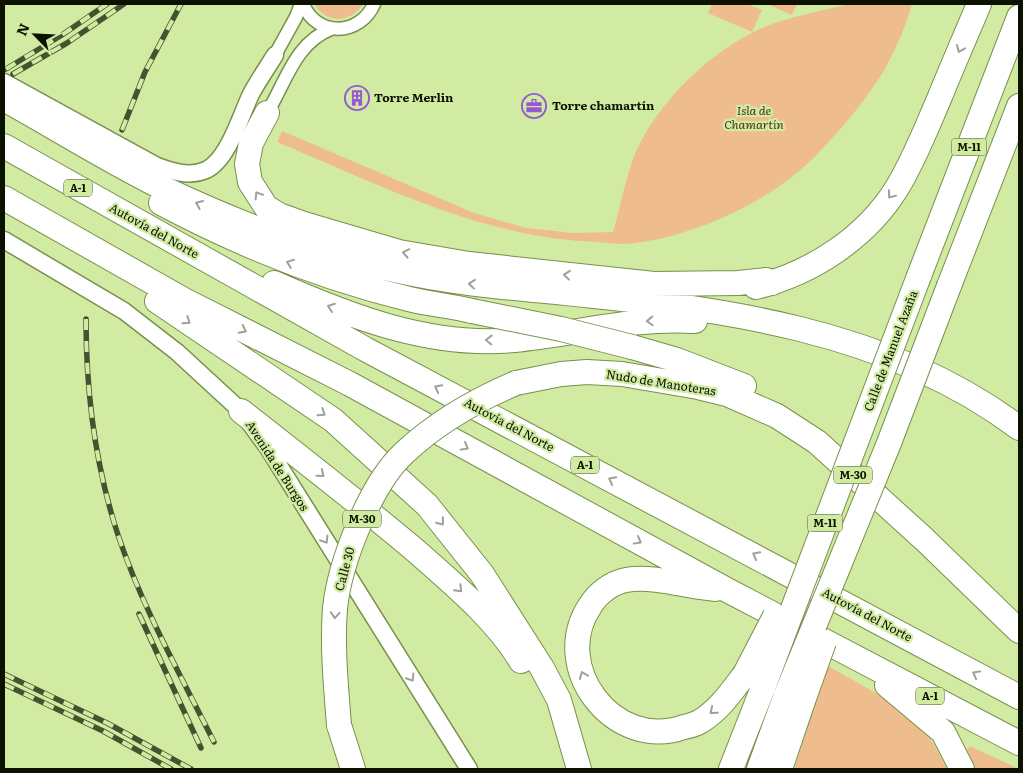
<svg xmlns="http://www.w3.org/2000/svg" width="1023" height="773" font-family="Literata,serif">
<rect width="100%" height="100%" fill="#d1eba3"/>
<path fill="#efbd8d" d="M315 4H363C352 23 325 24 315 4Z
M712 4H747L762 10 752 32 708 13Z
M767 4H797L792 15Z
M849 4H912C894 65 867 100 825 146 797 177 764 199 726 216 698 229 666 239 635 243 622 245 609 243 596 242 483 238 380 185 277 142L282 131 474 213 526 228 573 233 613 232C620 209 624 185 632 162 653 104 717 43 775 23 799 15 824 10 849 4Z
M828 666C861 685 899 703 925 732 934 742 941 758 947 769H794Z
M970 746 1019 769H976L967 749Z"/>
<g fill="none" stroke-linecap="round" stroke-linejoin="round">
<defs>
<path id="minor" d="M303 4C317 38 360 36 374 4
M275 55 296 17 301 4
M267 113C286 82 295 43 331 29"/>
<path id="tertiary" d="M4 82 157 166C173 172 190 177 206 170 228 160 241 115 251 94 258 81 267 68 275 55
M4 240 124 311 177 352 241 411 268 448 469 769"/>
<path id="motorway" d="M4 99C58 129 110 162 165 189 237 223 312 252 390 269 445 282 500 287 556 292 716 308 887 328 1019 428
M267 113 251 143 247 164 250 182 266 207 279 215 304 224 399 252 469 264 654 284 738 283 766 280 772 283
M4 146 365 349 1019 697
M4 198 184 300 350 384 727 590 1019 743
M161 203C240 245 322 278 409 299 429 304 451 306 472 311
M919 276 1019 17
M274 283C349 316 430 348 514 340 575 334 634 317 695 321
M949 286 1019 106
M756 287C812 273 866 238 897 188 914 160 926 129 939 99 952 67 966 35 979 4
M157 301 333 420 427 505 482 574 542 668 559 700 579 769
M632 347 677 360 744 386
M516 383 561 374 587 372 622 374 698 387 727 394 777 416 817 442 924 539 1019 631
M241 411C300 457 359 503 416 551 452 583 496 619 521 661
M716 589C688 587 653 575 626 580 611 583 597 594 590 606 549 667 614 752 684 727 689 726 696 724 701 721 720 709 732 691 745 674
M887 685 943 732 962 769
M339 725 353 769
M731 769 764 685
M759 769 786 695
M780 769 803 701"/>
</defs>
<use href="#minor" stroke="#79904c" stroke-width="15"/>
<use href="#tertiary" stroke="#79904c" stroke-width="19"/>
<use href="#motorway" stroke="#79904c" stroke-width="26"/>
<use href="#minor" stroke="#fff" stroke-width="12"/>
<use href="#tertiary" stroke="#fff" stroke-width="16"/>
<use href="#motorway" stroke="#fff" stroke-width="24"/>
<defs>
<path id="rail" d="M6 69 62 35 107 4
M13 74 67 43 124 4
M122 130 145 72 181 4
M86 319C86 392 95 465 118 535 142 607 180 674 214 742
M139 614 201 748
M4 674 107 723 191 769
M4 684 103 731 171 769"/>
</defs>
<use href="#rail" stroke="#455230" stroke-width="5.5"/>
<use href="#rail" stroke="#d1eba3" stroke-width="4" stroke-dasharray="11" stroke-linecap="butt"/>
<defs>
<path id="motorway-bridge" d="M472 311 561 329 632 347
M745 674 775 616
M764 685 919 276
M786 695 889 443 949 286
M803 701 824 642
M339 725C336 686 332 647 335 608 340 562 370 485 404 453 436 423 476 400 516 383"/>
</defs>
<use href="#motorway-bridge" stroke="#79904c" stroke-width="26" stroke-linecap="butt"/>
<use href="#motorway-bridge" stroke="#fff" stroke-width="24"/>
</g>
<defs><path id="oneway-chevron" d="M-2-3.5L2.5 0L-2 3.5" fill="none" stroke-width="1.6" stroke-linecap="round" stroke-linejoin="round" transform="scale(1.25)"/></defs>
<g stroke="#9da199">
<use href="#oneway-chevron" transform="translate(960 49) rotate(113)"/>
<use href="#oneway-chevron" transform="translate(258 195) rotate(-122)"/>
<use href="#oneway-chevron" transform="translate(891 195) rotate(127)"/>
<use href="#oneway-chevron" transform="translate(199 204) rotate(-157)"/>
<use href="#oneway-chevron" transform="translate(406 253) rotate(-169)"/>
<use href="#oneway-chevron" transform="translate(290 263) rotate(-159)"/>
<use href="#oneway-chevron" transform="translate(567 275) rotate(-174)"/>
<use href="#oneway-chevron" transform="translate(472 284) rotate(-174)"/>
<use href="#oneway-chevron" transform="translate(331 307) rotate(-160)"/>
<use href="#oneway-chevron" transform="translate(187 321) rotate(34)"/>
<use href="#oneway-chevron" transform="translate(650 321) rotate(178)"/>
<use href="#oneway-chevron" transform="translate(243 330) rotate(27)"/>
<use href="#oneway-chevron" transform="translate(489 340) rotate(-179)"/>
<use href="#oneway-chevron" transform="translate(438 388) rotate(-152)"/>
<use href="#oneway-chevron" transform="translate(322 413) rotate(34)"/>
<use href="#oneway-chevron" transform="translate(465 447) rotate(29)"/>
<use href="#oneway-chevron" transform="translate(321 474) rotate(39)"/>
<use href="#oneway-chevron" transform="translate(612 480) rotate(-152)"/>
<use href="#oneway-chevron" transform="translate(441 522) rotate(51)"/>
<use href="#oneway-chevron" transform="translate(325 540) rotate(58)"/>
<use href="#oneway-chevron" transform="translate(638 541) rotate(29)"/>
<use href="#oneway-chevron" transform="translate(756 555) rotate(-152)"/>
<use href="#oneway-chevron" transform="translate(459 589) rotate(46)"/>
<use href="#oneway-chevron" transform="translate(335 615) rotate(94)"/>
<use href="#oneway-chevron" transform="translate(976 674) rotate(-151)"/>
<use href="#oneway-chevron" transform="translate(583 675) rotate(-112)"/>
<use href="#oneway-chevron" transform="translate(411 678) rotate(58)"/>
<use href="#oneway-chevron" transform="translate(713 711) rotate(140)"/>
</g>
<defs>
<symbol id="building-ring" viewBox="-11 -11 22 22"><circle r="9.5" fill="#d1eba3" stroke="#955ad1" stroke-width="1.5"/><path d="M-4-6H4V6H1V3H-1V6H-4ZM-2.5-4.3h1.7v1.8h-1.7ZM.8-4.3h1.7v1.8H.8ZM-2.5-1h1.7V.8h-1.7ZM.8-1h1.7V.8H.8Z" fill="#955ad1"/></symbol>
<symbol id="office-ring" viewBox="-11 -11 22 22"><circle r="9.5" fill="#d1eba3" stroke="#955ad1" stroke-width="1.5"/><path d="M-6-3h4V-5.5h4V-3h4V5H-6ZM-1-4.5V-3h2v-1.5ZM-6 0V1H6V0Z" fill="#955ad1"/></symbol>
</defs>
<g fill-rule="evenodd">
<use href="#building-ring" x="343" y="84" width="28" height="28"/>
<use href="#office-ring" x="520" y="92" width="28" height="28"/>
</g>
<g text-anchor="middle" stroke-width="4.5" stroke-linejoin="round" paint-order="stroke">
<g fill="#d1eba3" stroke="#465431" stroke-width="1">
<rect x="951.5" y="138.5" width="35" height="17" rx="4"/>
<rect x="64" y="179.5" width="28" height="17" rx="4"/>
<rect x="571" y="456.5" width="28" height="17" rx="4"/>
<rect x="834" y="466.5" width="38" height="17" rx="4"/>
<rect x="343" y="510.5" width="38" height="17" rx="4"/>
<rect x="807.5" y="514.5" width="35" height="17" rx="4"/>
<rect x="916" y="687.5" width="28" height="17" rx="4"/>
</g>
<g font-size="11" font-weight="bold" fill="#0b1300">
<text x="969" y="151">M-11</text>
<text x="78" y="192">A-1</text>
<text x="585" y="469">A-1</text>
<text x="853" y="479">M-30</text>
<text x="362" y="523">M-30</text>
<text x="825" y="527">M-11</text>
<text x="930" y="700">A-1</text>
</g>
<g font-size="12" font-weight="bold" fill="#0b1300" stroke="#d1eba3" text-anchor="start">
<text x="374" y="102">Torre Merlin</text>
<text x="552" y="110">Torre chamartín</text>
</g>
<g font-size="12" font-style="italic" fill="#4e3215" stroke="#d1eba3">
<text x="754" y="115">Isla de<tspan x="754" dy="14">Chamartín</tspan></text>
</g>
<g font-size="12" fill="#0b1300" stroke="#d1eba3">
<text transform="translate(154 231) rotate(29)" y="4">Autovía del Norte</text>
<text transform="translate(891 351) rotate(-69)" y="4">Calle de Manuel Azaña</text>
<text transform="translate(661 383) rotate(9)" y="4">Nudo de Manoteras</text>
<text transform="translate(509 425) rotate(28)" y="4">Autovía del Norte</text>
<text transform="translate(277 466) rotate(57)" y="4">Avenida de Burgos</text>
<text transform="translate(345 569) rotate(-75)" y="4">Calle 30</text>
<text transform="translate(867 615) rotate(28)" y="4">Autovía del Norte</text>
</g>
</g>
<rect width="1023" height="773" fill="none" stroke="#0b1300" stroke-width="10"/>
<g transform="translate(35 35) rotate(294)" stroke="#d1eba3" stroke-width="4" paint-order="stroke">
<path d="M0-4L9 19L0 12L-9 19Z" fill="#0b1300"/>
<text y="-8" font-size="14" font-weight="bold" text-anchor="middle" fill="#0b1300">N</text>
</g>
</svg>
